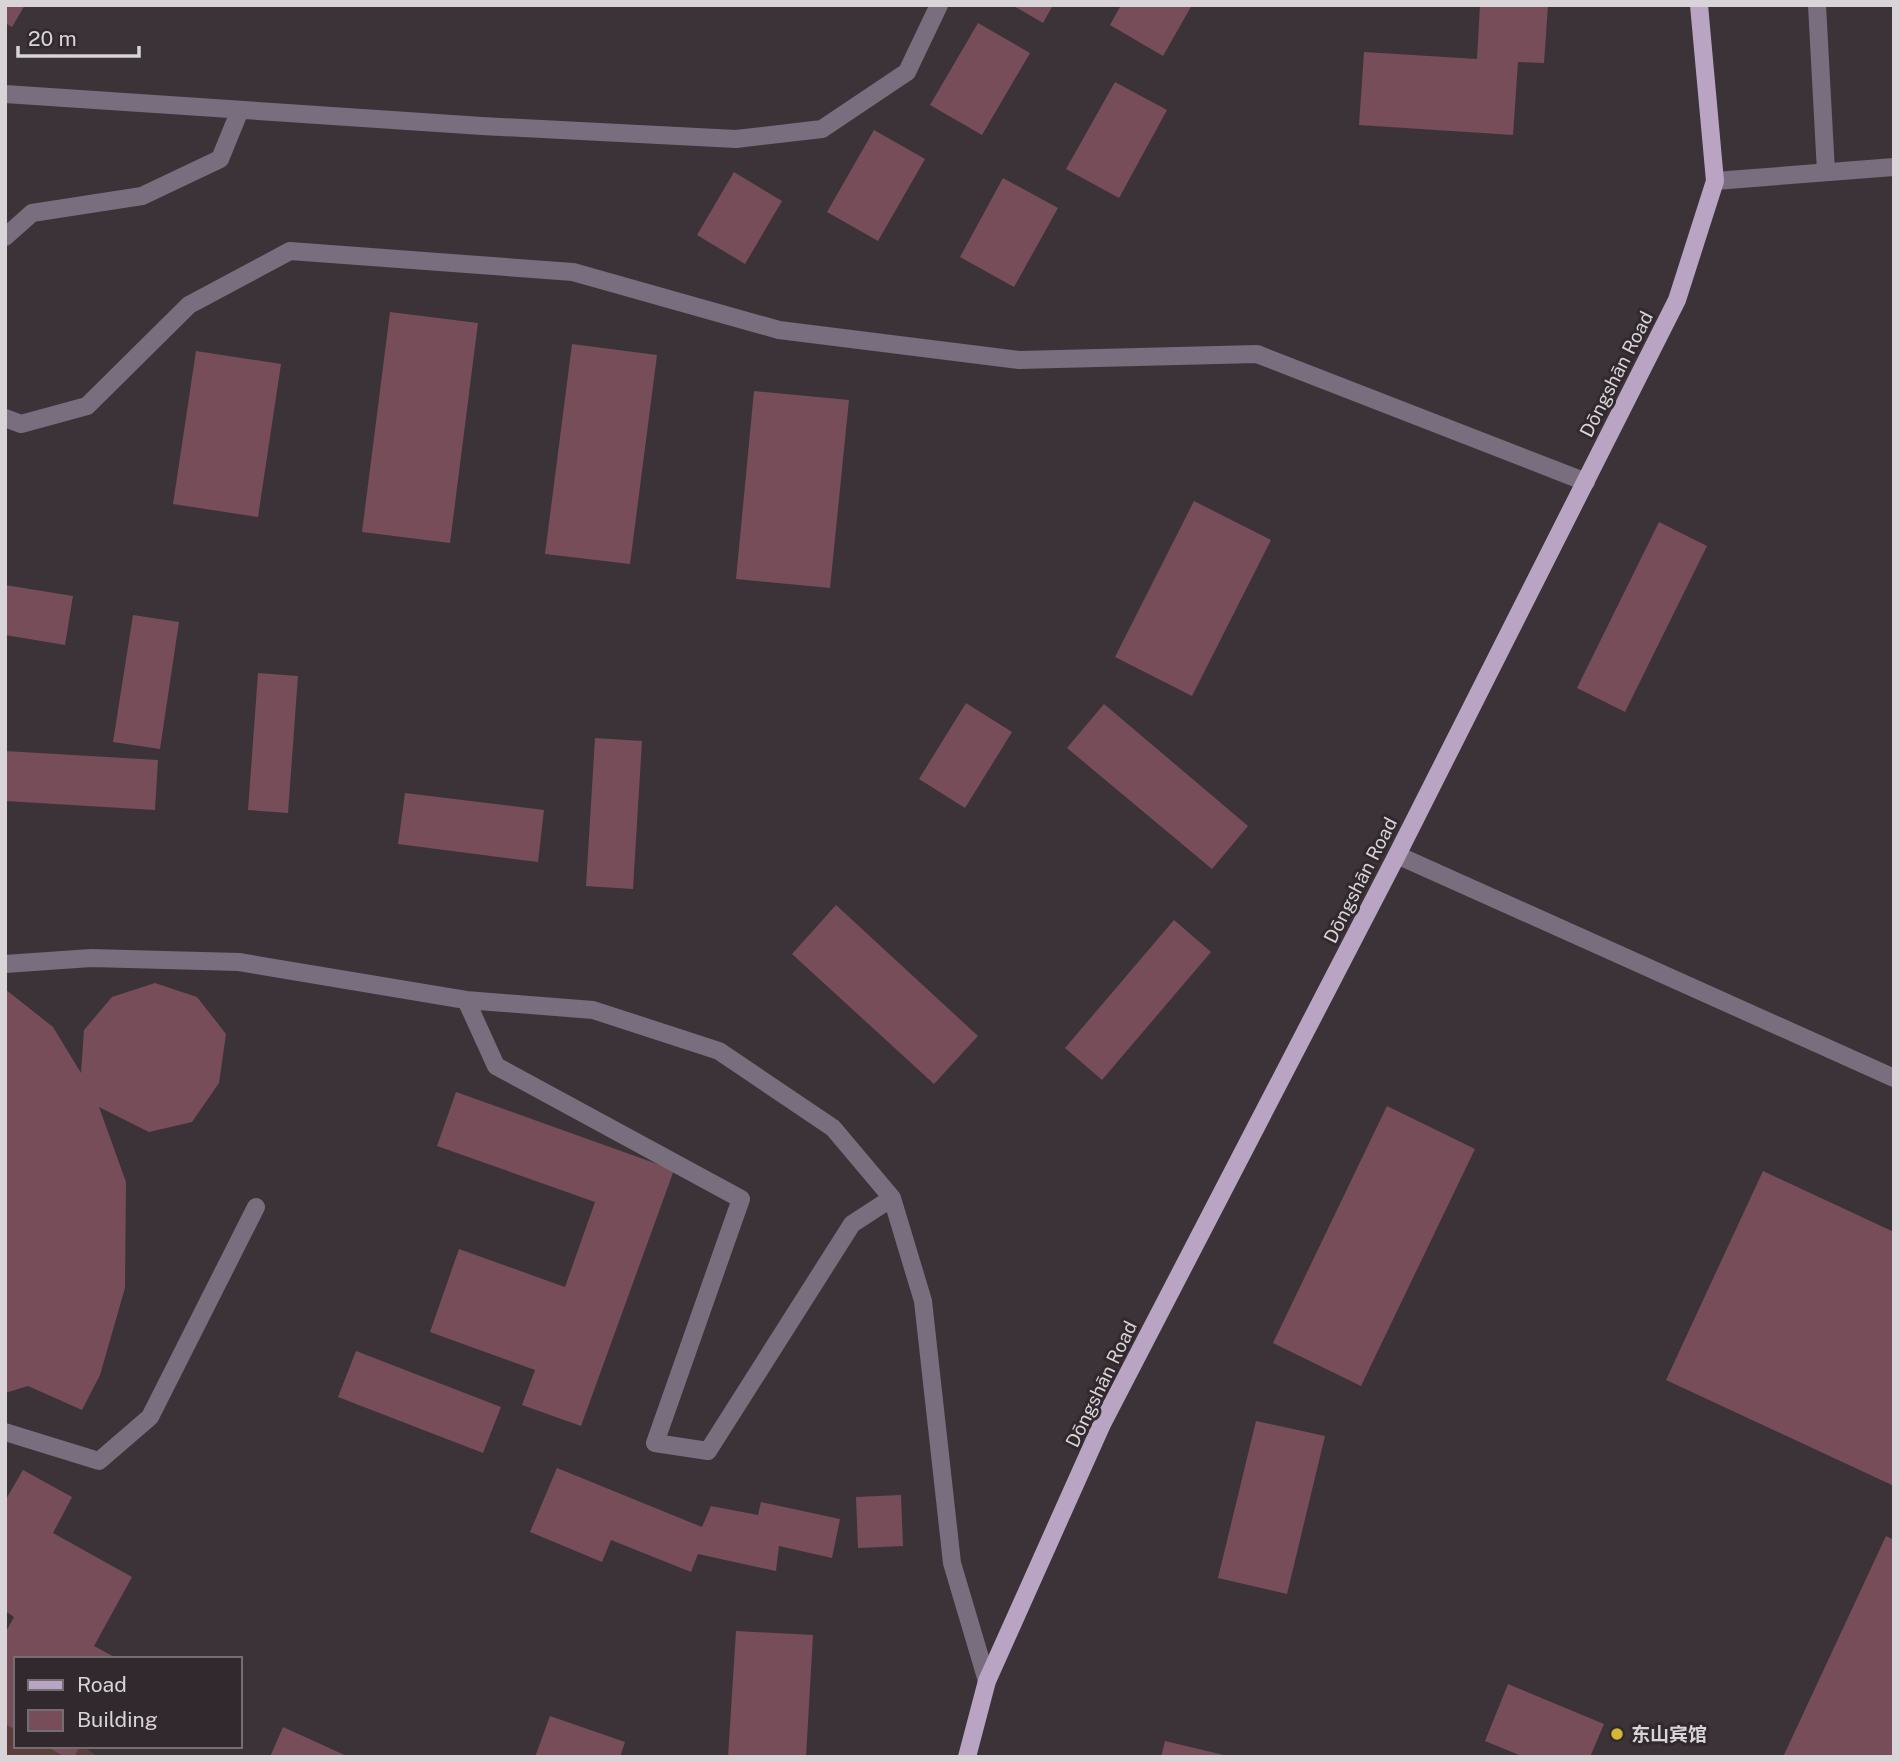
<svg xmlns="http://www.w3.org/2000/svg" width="1899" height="1762" font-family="'Public Sans','Noto Sans SC',sans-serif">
<rect width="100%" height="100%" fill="#3b3338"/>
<path fill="#5b3d3b" d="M5 1692 16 1699V1746H83L98 1757H5Z"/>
<path fill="#774d59" d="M5 5H25L12 27 5 23Z
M1012 5H1053L1043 23Z
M1121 5H1192L1163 56 1110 25Z
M1480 5H1548L1544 63 1518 62 1513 135 1359 125 1364 52 1477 59Z
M978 23 1030 53 982 135 930 105Z
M1115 82 1167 110 1119 198 1066 169Z
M874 130 925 159 878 241 827 212Z
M734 172 782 201 745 264 697 235Z
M1003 178 1058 208 1014 287 960 257Z
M390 312 478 323 450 543 362 532Z
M572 344 657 355 630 564 545 554Z
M196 351 281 364 258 517 173 504Z
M754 391 849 400 830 588 736 579Z
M1194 501 1271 540 1192 696 1115 657Z
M1659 522 1707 546 1625 712 1577 688Z
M5 585 73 596 65 645 5 635Z
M133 615 179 622 160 749 113 742Z
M258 673 298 676 288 813 248 810Z
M966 703 1012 732 965 808 919 779Z
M1104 704 1248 826 1212 869 1067 748Z
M595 738 642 741 633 889 586 886Z
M5 751 158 760 155 810 5 801Z
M405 793 544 810 538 862 398 844Z
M836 905 978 1036 934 1084 792 954Z
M1174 920 1211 952 1102 1080 1065 1048Z
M155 983 197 997 226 1034 219 1083 192 1122 149 1132 99 1107 126 1182 125 1288 100 1375 82 1410 28 1386 5 1393V989L53 1027 81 1073 84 1030 112 997Z
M456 1092 674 1170 581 1426 522 1405 535 1370 430 1332 459 1249 565 1287 595 1202 437 1146Z
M1387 1106 1475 1149 1361 1386 1273 1343Z
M1763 1171 1894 1232V1486L1666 1380Z
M356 1351 501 1407 483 1453 338 1397Z
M1256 1421 1325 1436 1287 1594 1218 1578Z
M557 1468 702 1527 711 1506 758 1515 761 1502 840 1519 832 1558 779 1546 776 1571 698 1554 691 1572 611 1540 602 1562 530 1532Z
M23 1470 72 1497 53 1533 132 1577 94 1646 118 1659H16V1730L5 1724V1633L14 1617 5 1611V1501Z
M901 1495 903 1546 858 1548 856 1497Z
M1886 1536 1894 1540V1757H1783Z
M736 1631 813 1635 806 1757H728Z
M1508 1684 1604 1724 1590 1757H1524L1485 1741Z
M550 1716 625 1742 620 1757H535Z
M283 1727 349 1757H270Z
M1165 1741 1228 1756V1757H1161Z
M46 1746H80L74 1757H65Z"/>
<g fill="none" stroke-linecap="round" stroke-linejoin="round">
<path stroke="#786e7d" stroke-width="18" d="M1817 5 1826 172
M5 94 482 126 736 139 822 129 907 72 939 5
M1715 181 1894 167
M5 237 32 213 142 196 220 159 240 110
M5 418 21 424 87 406 189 305 290 251 573 272 779 330 1019 360 1257 354 1586 482
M1397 855 1894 1078
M5 964 91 958 239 962 466 1000 593 1010 719 1051 833 1128 892 1198 923 1301 952 1563 987 1681
M466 1000 496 1066 741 1199 655 1443 708 1451 852 1224 892 1198
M5 1432 99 1461 150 1417 256 1207"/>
<path stroke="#b9a4c3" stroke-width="18" d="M967 1757 987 1681 1102 1424 1397 855 1677 300 1715 181 1699 5"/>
</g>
<circle fill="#d4b635" stroke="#31292e" stroke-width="2.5" cx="1617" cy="1734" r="7"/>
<g text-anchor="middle" stroke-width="6" stroke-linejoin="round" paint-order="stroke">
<g font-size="19" fill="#d9d4d7" stroke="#31292e">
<text transform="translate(1616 374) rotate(-63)" y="7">Dōngshān Road</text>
<text transform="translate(1360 880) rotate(-63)" y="7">Dōngshān Road</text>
<text transform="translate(1101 1384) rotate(-64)" y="7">Dōngshān Road</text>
</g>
<g font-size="19" font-weight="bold" fill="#d9d4d7" stroke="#31292e" text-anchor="start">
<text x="1631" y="1741">东山宾馆</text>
</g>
</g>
<rect width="1899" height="1762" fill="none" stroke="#d9d4d7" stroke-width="14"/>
<rect x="14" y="1657" width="228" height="91" fill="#31292e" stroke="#746d72" stroke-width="2"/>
<rect x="28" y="1680" width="35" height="10" fill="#b9a4c3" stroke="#746d72" stroke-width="2"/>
<text x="77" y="1692" font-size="21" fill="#d9d4d7">Road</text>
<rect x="28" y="1710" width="35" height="21" fill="#774d59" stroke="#746d72" stroke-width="2"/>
<text x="77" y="1727" font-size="21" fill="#d9d4d7">Building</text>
<path d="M18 46v10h121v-10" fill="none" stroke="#d9d4d7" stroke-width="3.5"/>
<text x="28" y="46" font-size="21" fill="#d9d4d7" stroke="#31292e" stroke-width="5" paint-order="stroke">20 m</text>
</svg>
